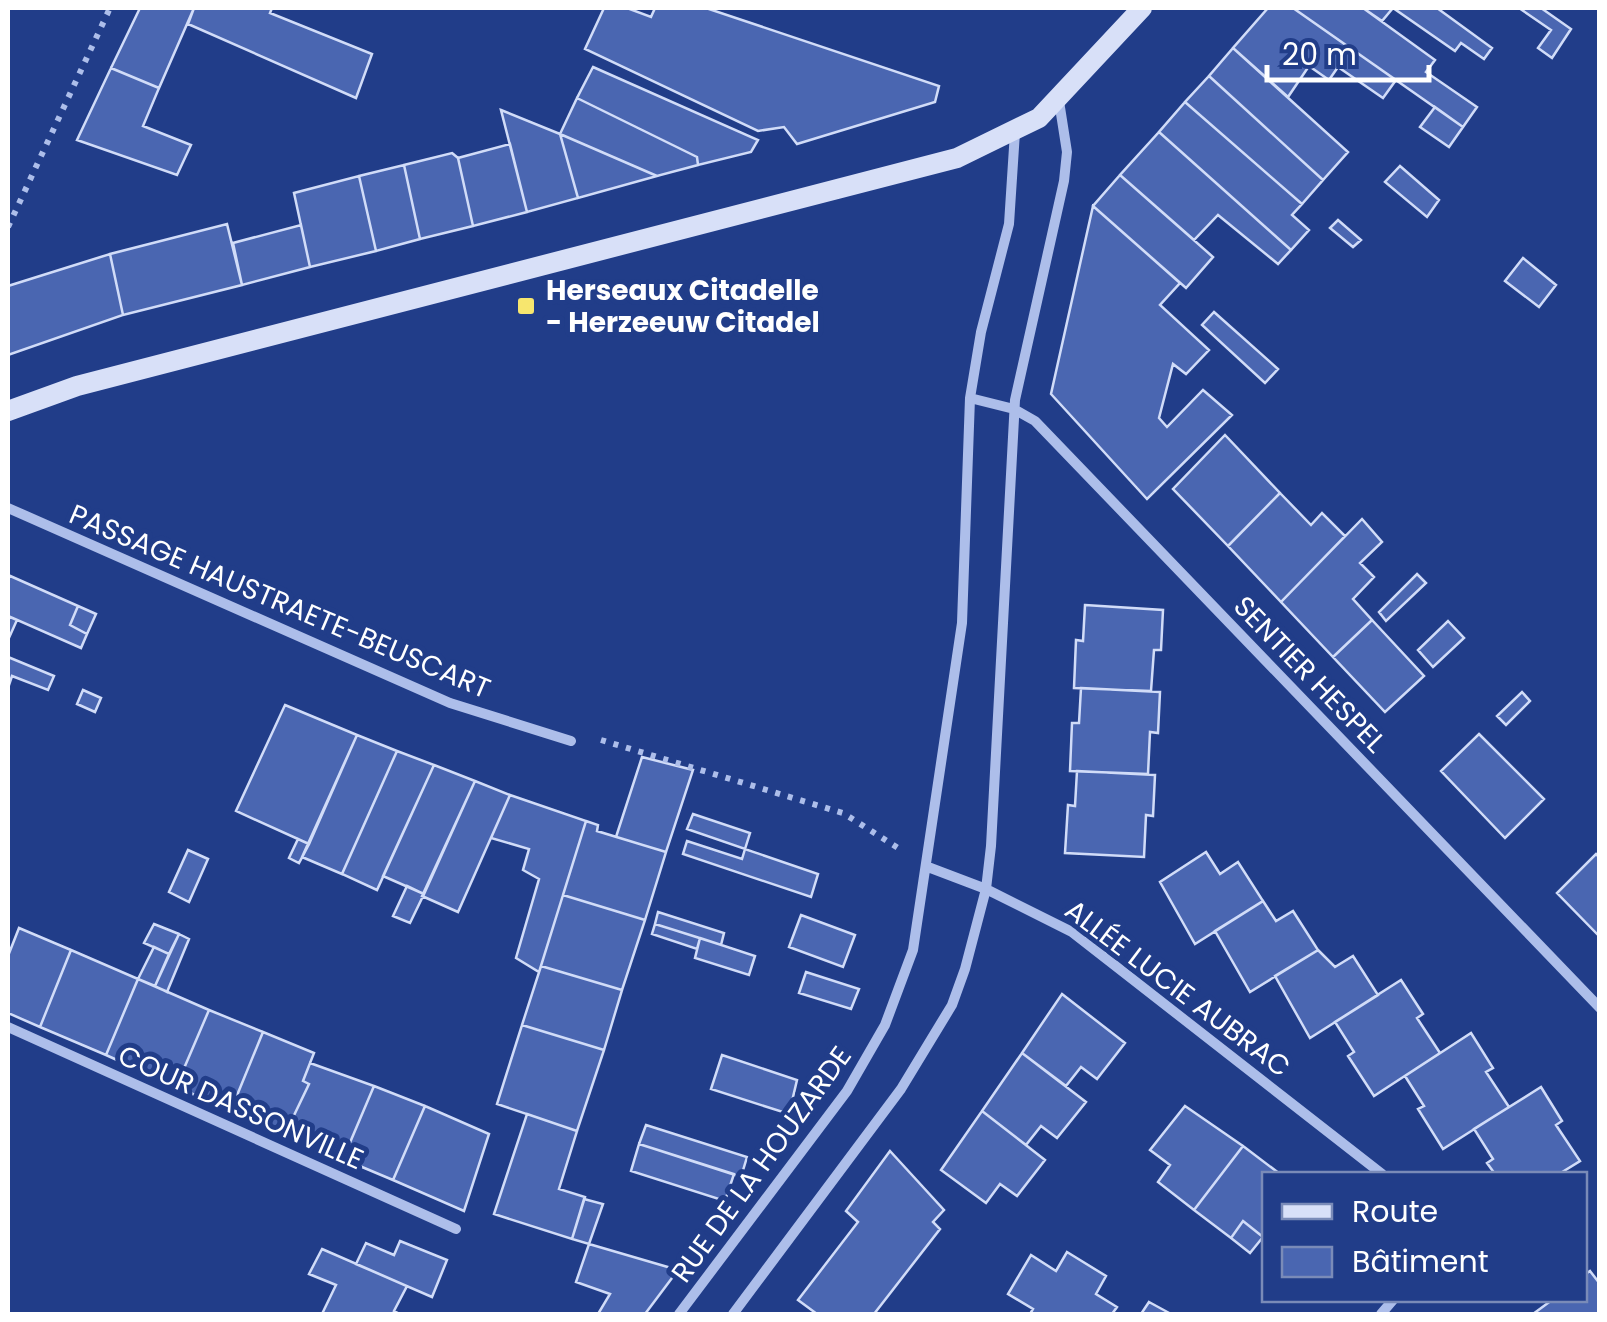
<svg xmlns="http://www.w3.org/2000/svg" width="1607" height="1322" font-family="Poppins,sans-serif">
<rect width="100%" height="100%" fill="#213d89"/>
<path fill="#4a66b1" stroke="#d1dcf8" stroke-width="2.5" d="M140 8H194L159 88 111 68Z
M194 8H272L270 13 372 54 356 98 188 24Z
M604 8H627L651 17 655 8H706L939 86 935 102 797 144 784 127 758 131 585 49Z
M1268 8H1293L1396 80 1383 98 1338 67 1329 80 1309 66 1288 97 1233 48Z
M1293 8H1363L1435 60 1426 72 1477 107 1463 127Z
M1363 8H1437L1492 48 1484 59 1461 43 1455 51 1393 8 1382 21Z
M1519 8H1541L1571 29 1552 58 1538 48 1551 30Z
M1233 48 1348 152 1323 180 1209 76Z
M593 67 758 140 751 152 698 165 697 157 577 98Z
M111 68 159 88 143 126 191 145 177 175 77 140Z
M1209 76 1323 180 1302 204 1185 102Z
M577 98 697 157 698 165 657 176 560 134Z
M1185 102 1302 204 1292 215 1309 230 1291 250 1159 132Z
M1435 107 1463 127 1449 147 1420 127Z
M501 110 560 134 578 198 527 212Z
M1159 132 1291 250 1278 264 1218 215 1194 240 1120 175Z
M560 134 657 176 578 198Z
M510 144 527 212 473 226 458 158Z
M452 153 458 158 473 226 420 239 404 165Z
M404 165 420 239 376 251 359 176Z
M1400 166 1439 200 1427 217 1385 182Z
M1120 175 1213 257 1186 288 1093 206Z
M359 176 376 251 310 267 294 193Z
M1093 206 1180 283 1160 305 1209 350 1186 374 1173 364 1159 418 1167 427 1203 390 1232 415 1147 499 1051 394Z
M1338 220 1361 240 1353 247 1330 228Z
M227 224 242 285 123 315 110 254Z
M301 225 310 267 242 285 233 243Z
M110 254 123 315 8 355V286Z
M1523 258 1556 285 1539 307 1505 281Z
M1214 312 1278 369 1265 383 1202 325Z
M1225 435 1280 493 1228 546 1173 489Z
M1280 493 1311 525 1322 513 1345 536 1281 602 1228 546Z
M1362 519 1382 542 1360 563 1374 577 1353 599 1372 620 1333 657 1281 602Z
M1417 574 1426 583 1386 621 1379 612Z
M8 575 78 606 70 625 87 634 81 648 8 616Z
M1085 605 1163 610 1161 650H1154L1151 691 1074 688 1076 640 1083 641Z
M78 606 96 614 87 634 70 625Z
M8 616 17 620 8 640Z
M1372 620 1424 676 1385 712 1333 657Z
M1448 621 1464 638 1433 667 1418 650Z
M8 657 54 676 48 690 12 676 8 688Z
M1081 688 1160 692 1158 733 1150 732 1148 774 1070 771 1072 723H1079Z
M83 690 101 698 95 712 77 704Z
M1522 692 1530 701 1506 725 1497 716Z
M285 705 357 735 309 844 236 811Z
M1479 734 1544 799 1505 838 1441 771Z
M357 735 397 751 342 874 302 857Z
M397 751 434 765 377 890 342 874Z
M642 757 693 770 666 852 616 837Z
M434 765 475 781 424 894 383 876Z
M1077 771 1155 775 1153 816 1146 815 1144 857 1065 853 1068 805 1075 806Z
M475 781 510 795 458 912 422 896Z
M510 795 586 821 539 972 516 958 539 879 523 870 529 849 491 838Z
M693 814 750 833 745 849 687 829Z
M586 821 598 825 597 831 666 852 645 920 563 895Z
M298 839 309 844 299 863 289 858Z
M687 841 742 859 745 849 818 874 811 897 683 854Z
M188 850 208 859 189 902 169 892Z
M1206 852 1220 874 1238 862 1263 901 1195 944 1160 882Z
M1596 854 1600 858V937L1557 893Z
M407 886 424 894 410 923 393 916Z
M563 895 645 920 622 990 541 966Z
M1263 901 1276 921 1293 911 1318 950 1250 992 1215 931Z
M658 912 724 933 721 945 655 924Z
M801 915 855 935 843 967 789 947Z
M154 924 179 934 169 954 144 943Z
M655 924 700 938 697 949 652 934Z
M19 928 71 950 40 1027 8 1013V956Z
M179 934 189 939 167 992 155 986Z
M700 938 755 956 749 975 695 958Z
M154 947 169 954 155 986 138 979Z
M71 950 138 979 106 1055 40 1027Z
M1318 950 1335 967 1353 956 1378 995 1310 1038 1275 976Z
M541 966 622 990 604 1050 522 1025Z
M806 972 859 989 851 1009 799 993Z
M138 979 209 1010 176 1087 106 1055Z
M1401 980 1423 1014 1417 1018 1440 1053 1374 1096 1348 1056 1354 1052 1335 1022Z
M1062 994 1125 1043 1097 1079 1081 1067 1066 1086 1022 1053Z
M209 1010 263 1032 231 1110 176 1087Z
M522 1025 604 1050 577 1131 497 1104Z
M263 1032 314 1053 303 1081 309 1084 285 1134 231 1110Z
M1471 1033 1493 1068 1486 1072 1509 1107 1443 1149 1418 1109 1424 1106 1405 1076Z
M1022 1053 1086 1102 1057 1138 1041 1126 1026 1145 982 1111Z
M722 1055 797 1080 789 1114 711 1089Z
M310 1063 374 1086 343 1159 285 1134 309 1084 303 1081Z
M374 1086 425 1106 393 1180 343 1159Z
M1541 1087 1562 1121 1556 1125 1580 1161 1559 1174H1495L1487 1163 1493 1159 1474 1129Z
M425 1106 489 1134 464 1211 393 1180Z
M1185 1106 1243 1146 1194 1210 1158 1182 1170 1165 1150 1150Z
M982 1111 1045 1160 1017 1196 1000 1184 986 1203 941 1170Z
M527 1114 577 1131 559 1189 585 1197 572 1239 494 1214Z
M646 1125 747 1157 741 1177 639 1144Z
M639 1144 734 1174 725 1201 631 1171Z
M1243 1146 1280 1174H1264L1263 1237 1243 1221 1231 1238 1194 1210Z
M890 1151 944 1210 933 1222 940 1229 874 1314H817L798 1300 858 1222 846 1211Z
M584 1199 603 1204 589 1244 572 1239Z
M1243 1221 1263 1237 1250 1253 1231 1238Z
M400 1241 447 1260 432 1297 356 1264 366 1243 394 1255Z
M589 1244 678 1270 645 1314H598L610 1294 576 1282Z
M322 1249 407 1286 394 1311 400 1314H322L336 1285 309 1274Z
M1067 1252 1106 1276 1096 1294 1117 1307 1112 1314H1030L1033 1309 1008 1294 1031 1255 1056 1271Z
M1590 1271 1600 1284V1314H1533L1552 1300H1584V1275Z
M1149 1302 1171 1314H1141Z"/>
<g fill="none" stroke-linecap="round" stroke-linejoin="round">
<path stroke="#adbeea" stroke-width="6" stroke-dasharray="5 8" stroke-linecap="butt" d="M8 227 110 8
M601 740 843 813 898 848"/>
<path stroke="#adbeea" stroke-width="10" d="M970 398 1014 409 1035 421 1600 1008
M8 508 450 703 571 741
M928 867 986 889 1072 932 1382 1174
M8 1027 456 1229
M679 1314 847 1091 885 1025 913 950 962 623 970 398 981 332 1009 224 1015 132
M733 1314 901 1089 952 1005 965 969 986 889 991 846 1015 400 1064 181 1067 152 1059 101
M1381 1314 1393 1300"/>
<path stroke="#d8e0f8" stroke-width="20" d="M8 411 77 386 957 158 1039 118 1142 8"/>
</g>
<rect fill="#f7e66e" stroke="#213d89" stroke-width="4" x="516" y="296" width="20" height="20" rx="5"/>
<g text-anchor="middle" stroke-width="10" stroke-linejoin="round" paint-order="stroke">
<g font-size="28" font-weight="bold" fill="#fff" stroke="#213d89" text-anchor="start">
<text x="546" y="300">Herseaux Citadelle<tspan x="546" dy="32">- Herzeeuw Citadel</tspan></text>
</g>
<g font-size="28" fill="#fff" stroke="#213d89">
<text transform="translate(280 601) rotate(23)" y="10">PASSAGE HAUSTRAETE-BEUSCART</text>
<text transform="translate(1310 674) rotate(46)" y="10">SENTIER HESPEL</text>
<text transform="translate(1178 988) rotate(37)" y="10">ALLÉE LUCIE AUBRAC</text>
<text transform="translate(241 1107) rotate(24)" y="10">COUR DASSONVILLE</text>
<text transform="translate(761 1164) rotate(-54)" y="10">RUE DE LA HOUZARDE</text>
</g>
</g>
<rect width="1607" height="1322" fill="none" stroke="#ffffff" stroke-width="20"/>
<rect x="1262" y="1172" width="325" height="130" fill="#213d89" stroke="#7a8bb8" stroke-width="2.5"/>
<rect x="1282" y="1204" width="50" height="15" fill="#d8e0f8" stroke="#7a8bb8" stroke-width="2.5"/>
<text x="1352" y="1222" font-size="30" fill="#ffffff">Route</text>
<rect x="1282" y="1247" width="50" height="30" fill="#4a66b1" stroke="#7a8bb8" stroke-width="2.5"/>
<text x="1352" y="1272" font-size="30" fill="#ffffff">Bâtiment</text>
<path d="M1267 65v15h162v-15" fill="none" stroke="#ffffff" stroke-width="5"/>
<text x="1282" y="65" font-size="30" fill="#ffffff" stroke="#213d89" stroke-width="8" paint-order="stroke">20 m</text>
</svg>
